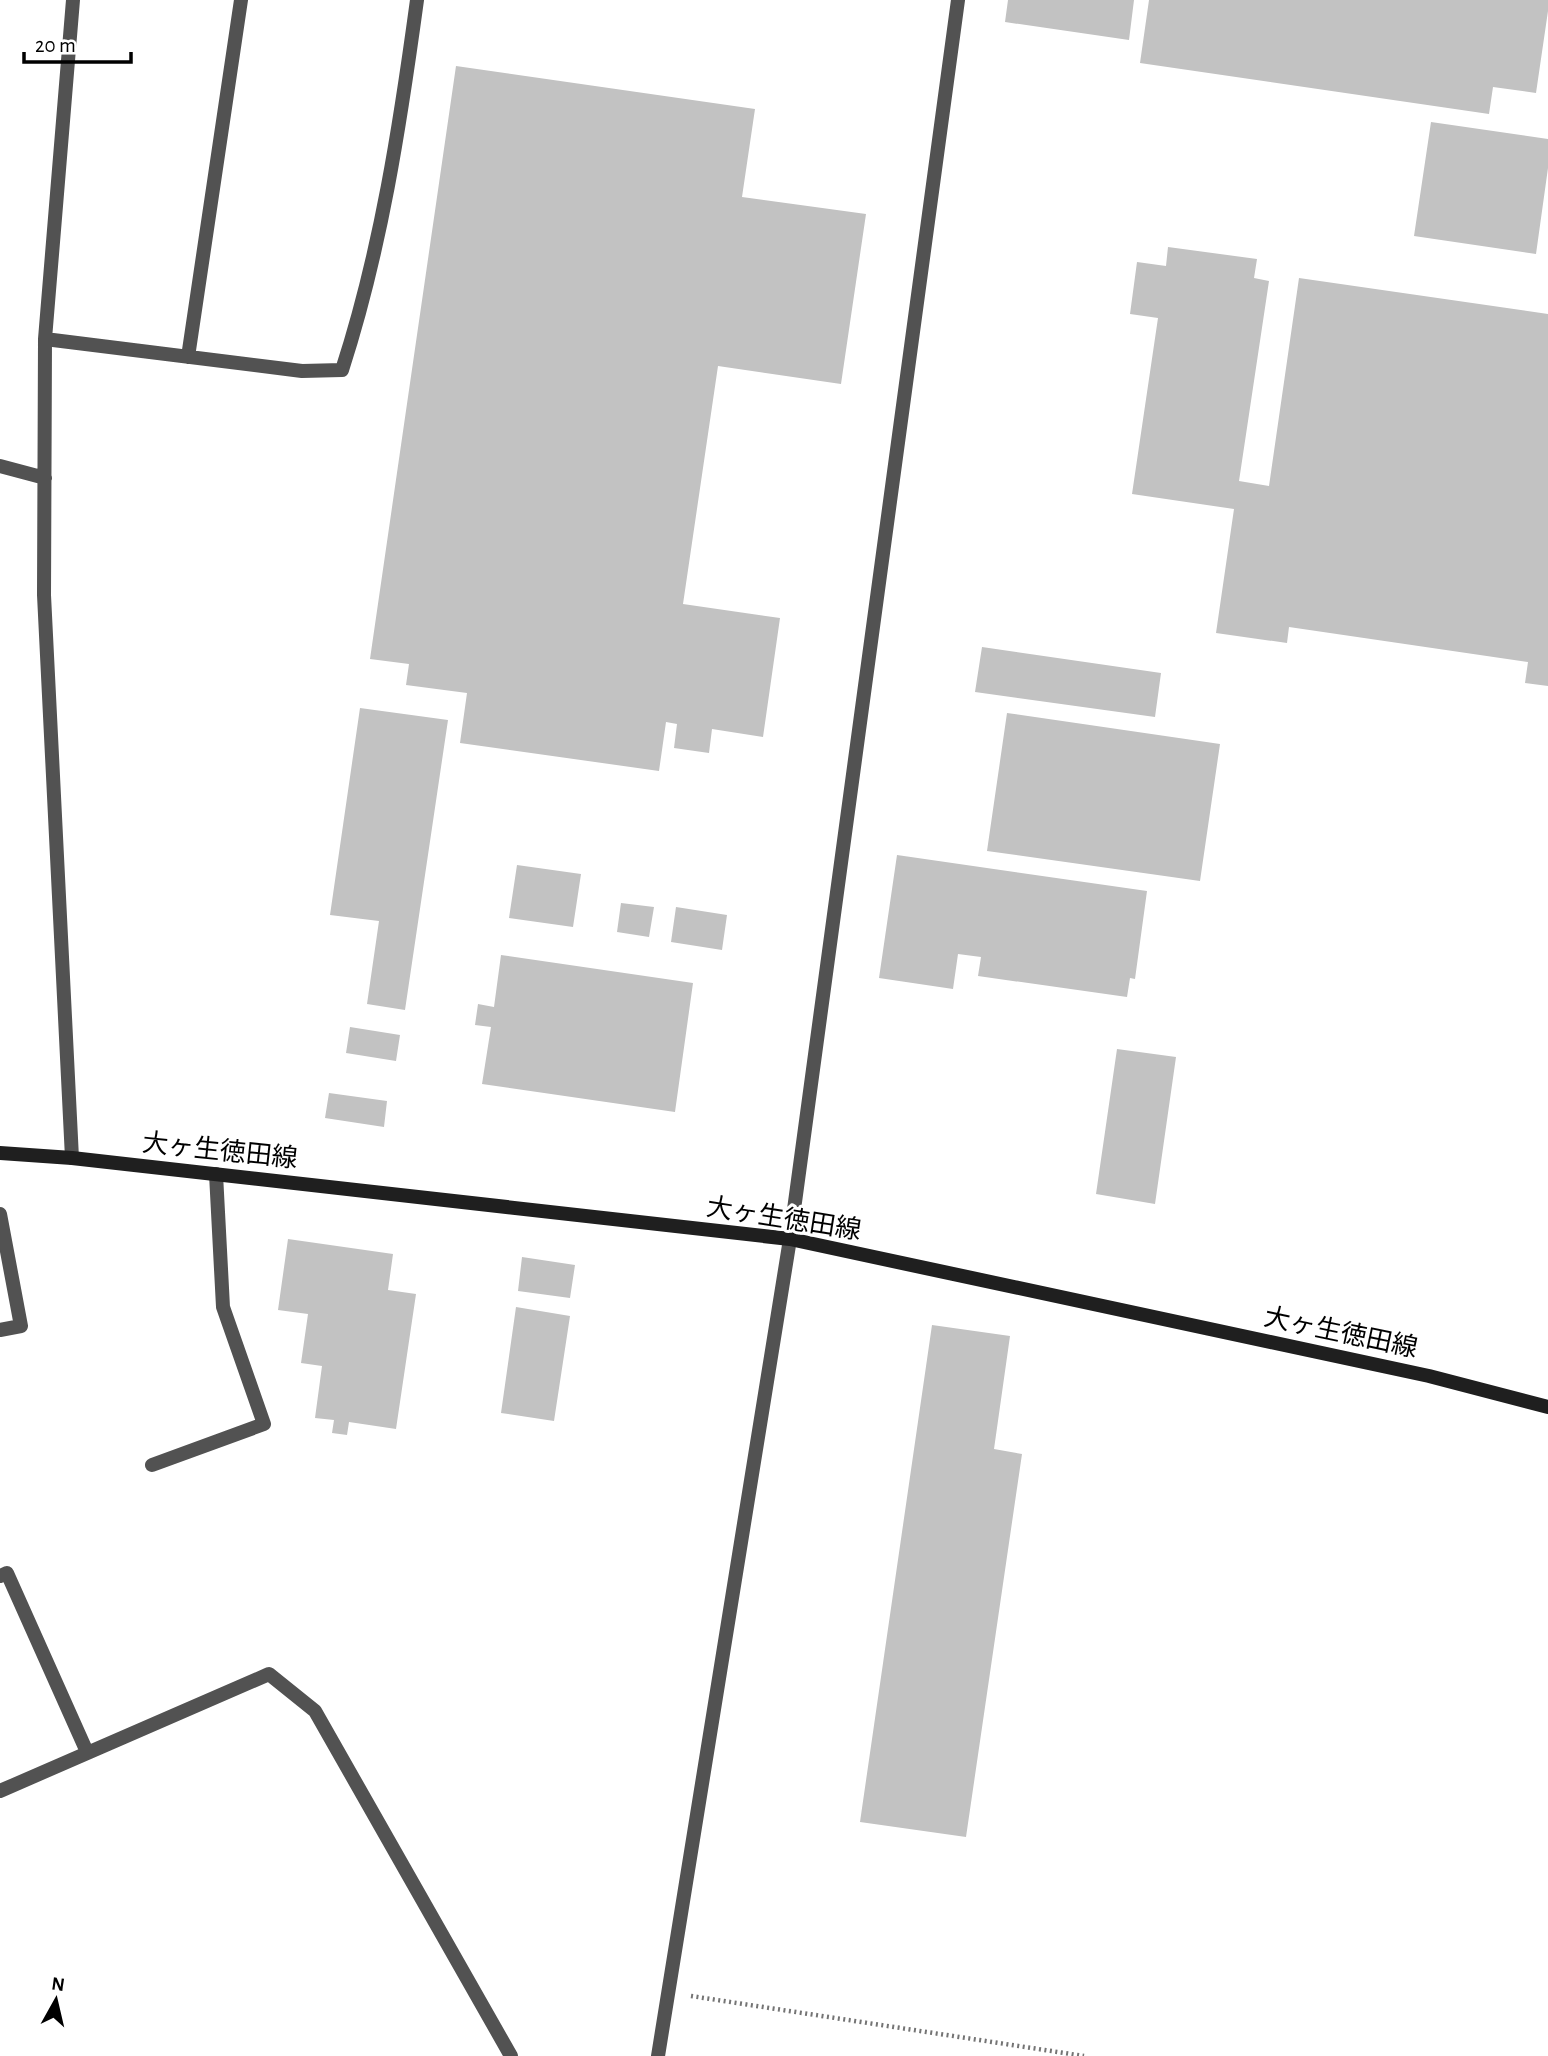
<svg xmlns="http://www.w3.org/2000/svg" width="1548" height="2056" font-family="'Alegreya Sans','Noto Sans JP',sans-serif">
<rect width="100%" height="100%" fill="#fff"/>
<path fill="#c2c2c2" d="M1008 0H1134L1129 40 1005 22Z
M1149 0H1548V11L1536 93 1493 87 1489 114 1140 63Z
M456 66 755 109 742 197 866 214 841 384 718 366 683 604 780 618 763 737 712 729 709 753 674 748 677 724 666 722 659 771 460 743 467 693 406 685 409 664 370 659Z
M1431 122 1548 139V168L1536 254 1414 236Z
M1168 247 1257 259 1254 278 1269 281 1239 481 1269 486 1299 278 1548 314V686L1525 683 1528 662 1289 627 1287 643 1216 633 1234 509 1132 494 1158 318 1130 314 1137 262 1166 266Z
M982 647 1161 673 1155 717 975 692Z
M360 708 448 720 405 1010 367 1004 379 921 330 915Z
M1007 713 1220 744 1200 881 987 851Z
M897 855 1147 891 1135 979 1130 978 1127 997 978 976 981 957 958 954 953 989 879 978Z
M517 865 581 874 573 927 509 918Z
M621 903 654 907 649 937 617 932Z
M676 907 727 915 722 950 671 942Z
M501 955 693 983 675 1112 482 1084 491 1027 475 1025 478 1004 494 1007Z
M350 1027 400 1035 396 1061 346 1053Z
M1117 1049 1176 1057 1155 1204 1096 1194Z
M329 1093 387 1101 384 1127 325 1118Z
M288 1239 393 1254 388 1290 416 1294 396 1429 349 1422 347 1435 332 1433 334 1420 315 1418 322 1366 301 1363 308 1314 278 1310Z
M522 1257 575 1265 570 1298 518 1291Z
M516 1307 570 1316 554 1421 501 1413Z
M932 1325 1010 1336 994 1449 1022 1454 966 1837 860 1822Z"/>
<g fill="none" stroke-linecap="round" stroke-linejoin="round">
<path stroke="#747474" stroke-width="4.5" stroke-dasharray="2 3.5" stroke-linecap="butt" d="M691 1996 1084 2056"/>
<path stroke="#525252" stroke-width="14" d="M45 339 302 371 342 370C381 250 400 125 417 0
M188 357 241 0
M0 466 45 478
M72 1158 44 595 45 339 73 0
M0 1214 21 1326 0 1330
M152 1465 264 1424 223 1307 216 1174
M0 1576 7 1573 87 1752
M0 1791 269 1674 315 1711 511 2056"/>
<path stroke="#525252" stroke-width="14" d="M658 2056 790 1239 958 0"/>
<path stroke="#1f1f1f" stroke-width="14" d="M0 1153 72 1158 790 1239 1429 1376 1548 1407"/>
</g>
<g text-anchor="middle" stroke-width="6" stroke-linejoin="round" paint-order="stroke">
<g font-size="26" fill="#000" stroke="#fff">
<text transform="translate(220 1150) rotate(6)" y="9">大ヶ生徳田線</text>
<text transform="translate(784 1218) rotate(9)" y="9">大ヶ生徳田線</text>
<text transform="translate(1341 1332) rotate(12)" y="9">大ヶ生徳田線</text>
</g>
</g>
<g transform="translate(56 2000) rotate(8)" stroke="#ffffff" stroke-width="5" paint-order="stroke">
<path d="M0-5L12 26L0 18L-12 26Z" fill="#000000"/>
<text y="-10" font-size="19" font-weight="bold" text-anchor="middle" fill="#000000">N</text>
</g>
<path d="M24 52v10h107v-10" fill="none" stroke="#000000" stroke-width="3.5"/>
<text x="35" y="52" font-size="21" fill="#000000" stroke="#ffffff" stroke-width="5" paint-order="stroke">20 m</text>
</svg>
